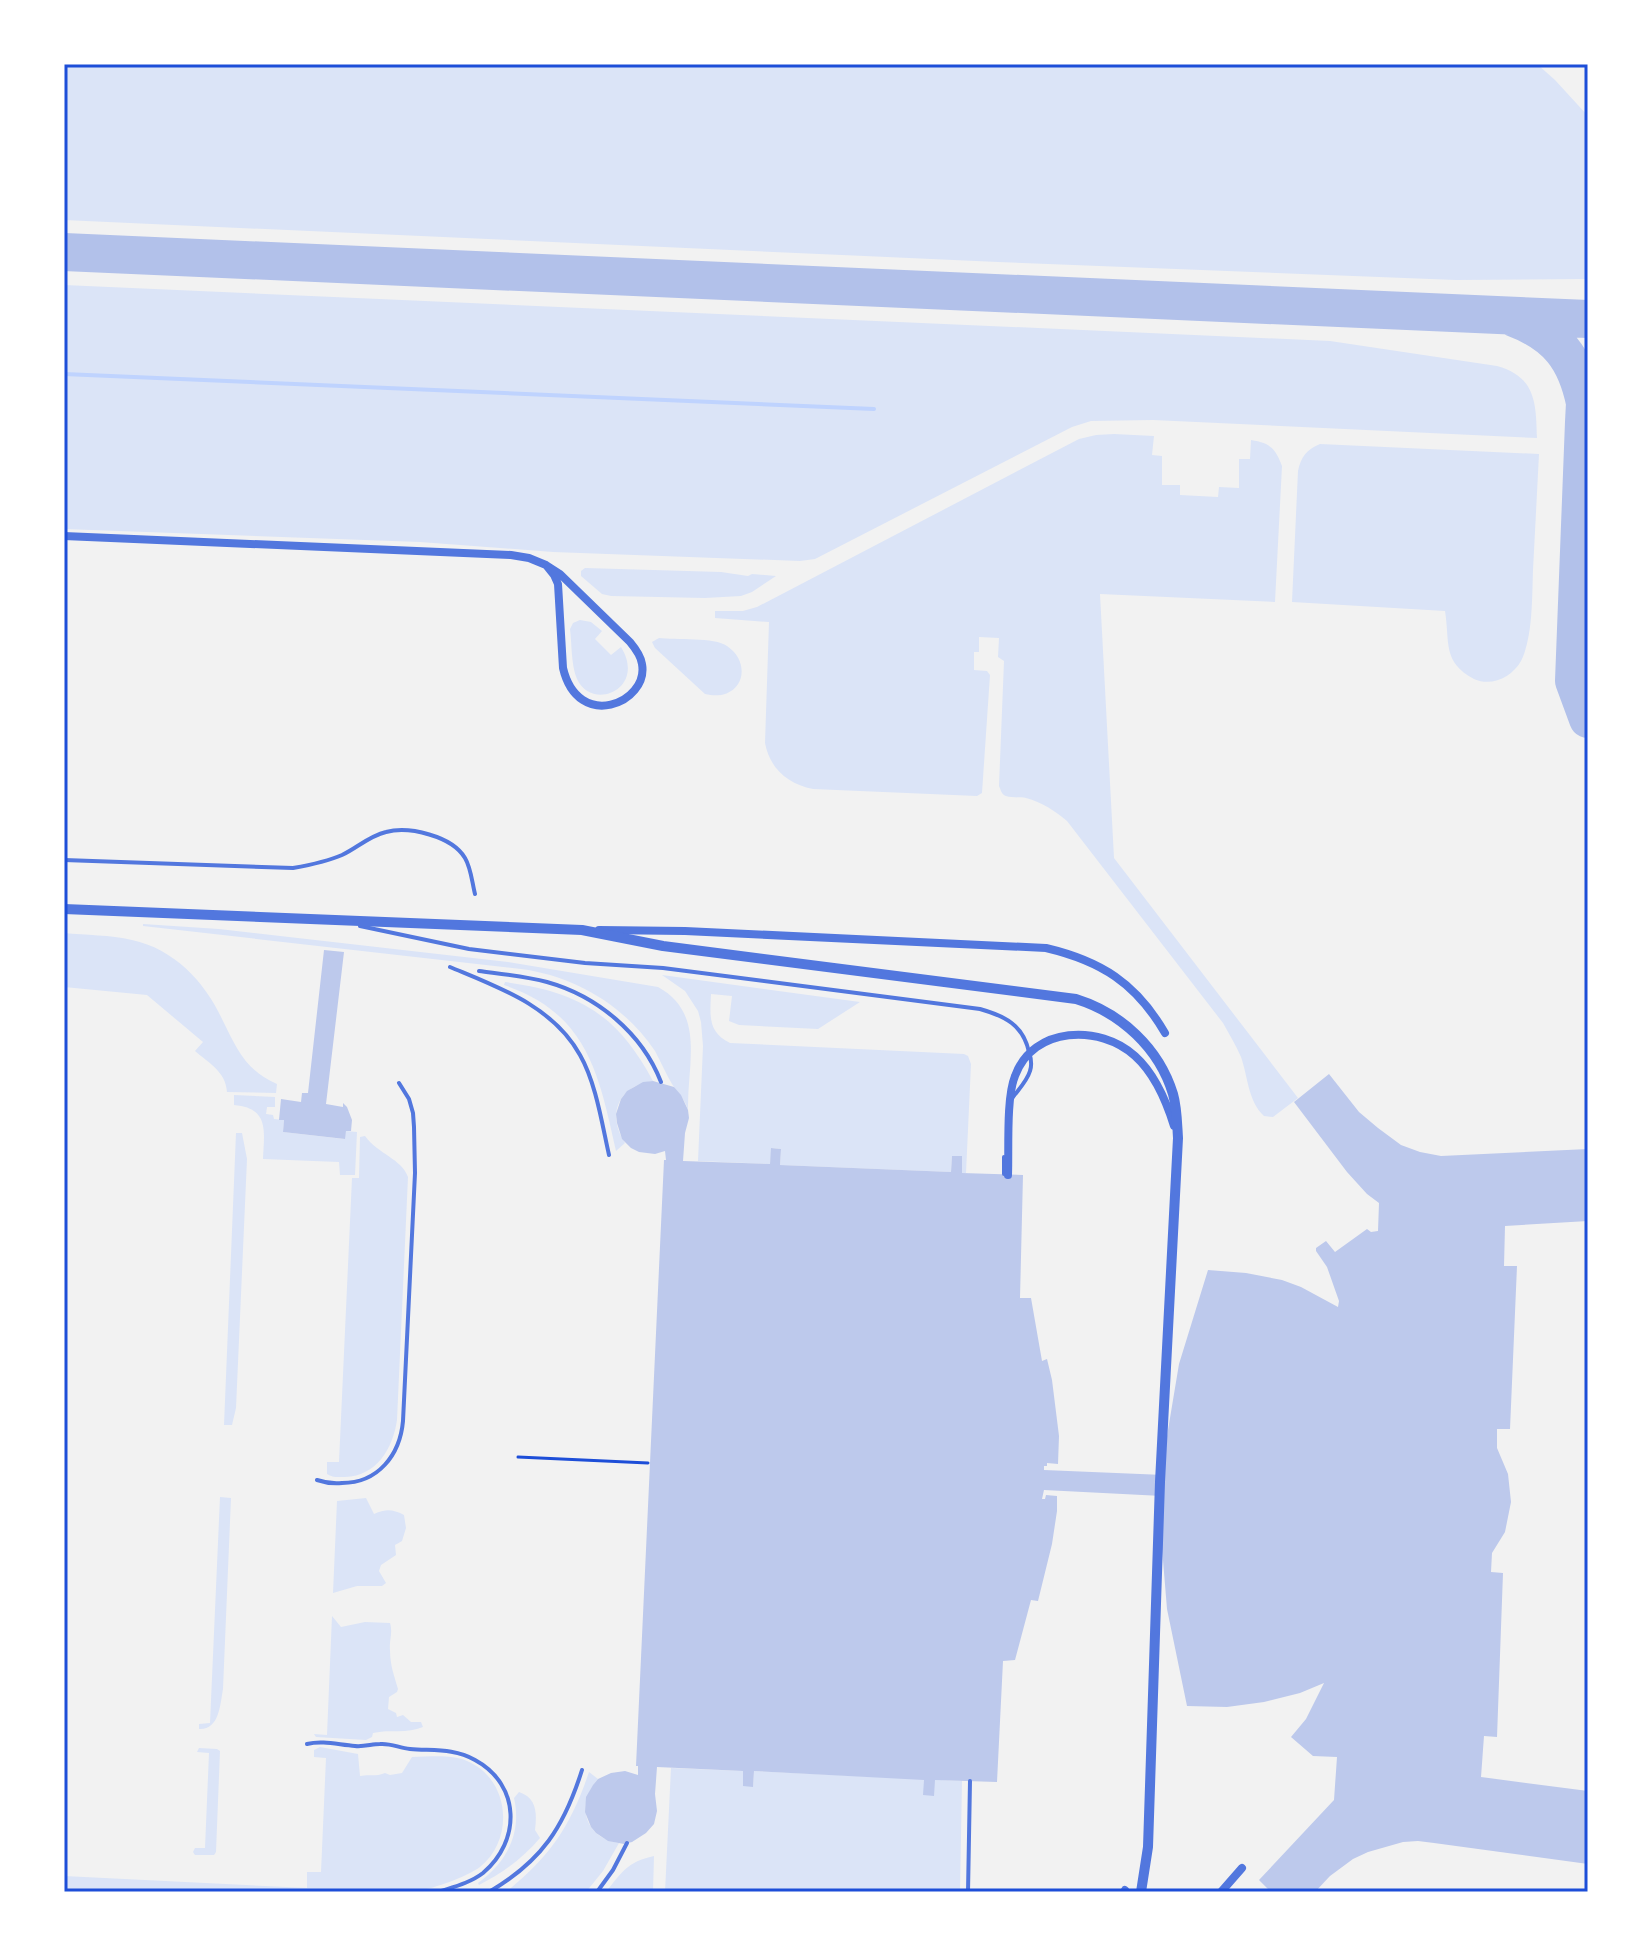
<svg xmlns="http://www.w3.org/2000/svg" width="1652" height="1956" font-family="Lato,sans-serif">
<rect width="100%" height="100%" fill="#f2f2f2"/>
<path fill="#dbe4f7" d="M64 64H1537L1555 80 1588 116V279L1456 280 998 262 64 220Z
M64 285 1330 341 1497 366C1536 377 1536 403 1537 438L1153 420 1091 421 1072 427 815 559 800 561 553 552 420 542 64 529Z
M1114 434 1154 436 1152 455 1162 456V485H1180V495L1218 497 1219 487 1239 488V459H1250L1251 440C1270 443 1275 448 1282 466L1275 602 1100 594 1114 858 1298 1098 1273 1117 1264 1116C1248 1101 1248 1077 1241 1057 1236 1045 1229 1034 1223 1023L1067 821C1055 811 1042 802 1026 798 1021 797 1012 798 1006 796 1001 794 1001 790 999 786L1004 661 998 657 999 638 979 637V652H974V670L987 671 990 675 982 793 977 796 813 789C788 784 770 769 765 743L769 622 715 618V611H743L757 607 1079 439 1096 435Z
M1320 444 1539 454C1537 493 1535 532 1533 570 1532 597 1533 637 1521 661 1512 677 1492 687 1474 679 1442 662 1450 642 1445 611L1292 602 1298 471C1301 457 1306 450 1320 444Z
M585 568 721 572 748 576 752 574 776 576 752 592 741 596 705 598 611 596 602 594 581 576V571Z
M580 620 591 622 602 631 595 639 611 655 621 647C647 689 592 712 577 679 571 665 572 645 570 629L573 623Z
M659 638C675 640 715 637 727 646 754 664 742 703 705 694L655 648 652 642Z
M143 924 219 929 508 962 658 987C706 1013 687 1065 688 1110 685 1099 678 1094 672 1084 666 1074 661 1062 655 1051 625 1006 575 976 521 969L143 926Z
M64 933C86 935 110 935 132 940 174 949 205 982 222 1019 237 1049 245 1070 277 1084L276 1093 227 1092C226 1072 209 1063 195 1051L203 1042 147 995 64 987Z
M662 975 860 1002 818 1029 739 1025 729 1021 732 996 711 994C710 1017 708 1032 730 1043L964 1054 968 1056 971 1064 966 1173H962V1157L952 1156 951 1172 780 1165 781 1149 772 1148 770 1164 698 1161 703 1046 701 1022 698 1011 685 991Z
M505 982C579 992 617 1014 653 1081 619 1085 606 1114 625 1143L616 1151C599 1075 588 1013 504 985Z
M234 1095 275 1097V1107H267L266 1114 273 1115 274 1119 284 1120 283 1132 344 1139 346 1131 357 1132 355 1175H340L339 1162 263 1159C264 1132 270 1108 234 1105Z
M236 1133H242L247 1159 236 1408 232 1425H224Z
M365 1136C378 1154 402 1159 408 1177L397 1420C393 1448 377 1476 345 1477 337 1477 333 1478 327 1474V1462H339L352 1178H359L360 1137Z
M220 1497 231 1498 223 1689C220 1706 219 1730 199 1729V1724L210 1723Z
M366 1498 374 1514C386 1509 392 1509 404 1515L406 1528 402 1541 395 1545 396 1555 381 1565 379 1571 386 1583 382 1586H357L333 1593 337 1501Z
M332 1616 341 1627 365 1622 390 1623C393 1633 389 1640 390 1650 390 1665 394 1675 398 1689L397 1692 389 1697 388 1709 396 1713 397 1717 403 1715 411 1722H421L423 1727C407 1734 390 1729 373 1733L372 1737 366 1740 316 1737 314 1734 327 1735Z
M320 1747 358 1754 360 1776C369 1774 375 1777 385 1773L390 1775 402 1773 412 1757C430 1757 450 1754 467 1761 510 1779 515 1839 480 1867 466 1877 435 1888 418 1891 408 1893 397 1892 387 1892 363 1892 339 1892 314 1892 231 1892 147 1892 64 1892V1876L307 1888V1872H321L326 1758 314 1757V1750Z
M199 1748 217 1749 220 1751 216 1852 214 1855H195L193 1852 195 1848H205L209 1753 197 1752Z
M671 1768 743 1771 744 1786H753L754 1771 962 1781 960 1892H665Z
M589 1772 598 1779C575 1805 585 1838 619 1843L603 1871 586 1892H506C551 1856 571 1825 589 1772Z
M519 1792C537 1798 537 1813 535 1830L540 1838C523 1858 503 1873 479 1885L478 1883C507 1862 522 1833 514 1798Z
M654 1856 653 1892H606C622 1872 627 1862 654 1856Z"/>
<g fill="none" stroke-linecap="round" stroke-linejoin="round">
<path stroke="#bfd3fe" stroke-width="4" d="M64 374 874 409"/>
<path stroke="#b2c1ea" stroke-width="38" d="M64 252 1588 319
M1514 318C1557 334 1576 359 1585 403
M1588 393 1585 403 1584 422 1574 681 1588 719"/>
</g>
<path fill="#bdc9ec" d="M324 950 344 952 326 1104 343 1107V1103L347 1107 352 1120 351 1131H346L345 1139 283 1132 284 1120H279L281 1099 301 1102 302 1093H308Z
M1329 1074 1359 1112 1378 1128 1401 1145 1420 1152 1441 1156 1588 1149V1221L1505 1226 1504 1266H1517L1510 1429H1497V1448L1508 1474 1511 1502 1505 1532 1492 1553 1491 1572 1503 1573 1497 1737 1484 1736 1481 1777 1588 1791V1864L1434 1843 1418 1841 1403 1842 1368 1852 1353 1859 1330 1876 1315 1892H1271L1259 1880 1334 1800 1337 1757 1313 1756 1291 1737 1306 1719 1324 1683 1300 1693 1264 1702 1227 1707 1187 1706 1167 1609 1161 1536 1162 1496 1044 1490 1042 1499H1045L1046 1495 1057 1496V1511L1052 1544 1038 1601 1031 1600 1015 1660 1003 1661 997 1782 935 1780 934 1796 923 1795 924 1780 754 1771 753 1787 743 1786V1771L657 1767 655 1794 657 1811 654 1824 646 1833 632 1842 624 1844 608 1841 596 1833 591 1827 585 1812 586 1797 593 1785 598 1779 611 1773 625 1771 638 1775V1766H636L664 1160H666L665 1151 655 1154 639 1152 631 1148 622 1139 617 1123 616 1114 621 1099 627 1091 643 1082 653 1081 674 1087 681 1095 688 1110 689 1118 685 1133 683 1161 770 1164 771 1148 781 1149 780 1165 951 1172 952 1156H962V1173L1023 1175 1020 1298H1031L1042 1361 1047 1359 1052 1380 1059 1436 1058 1464 1047 1463V1466H1044V1470L1164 1475 1167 1436 1179 1364 1208 1270 1246 1273 1282 1280 1301 1287 1338 1307 1339 1301 1327 1267 1316 1251V1248L1326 1241 1335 1252 1367 1229 1371 1232 1378 1231 1379 1203 1367 1194 1347 1172 1294 1102Z"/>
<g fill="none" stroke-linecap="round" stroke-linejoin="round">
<path stroke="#1d4ed8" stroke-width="3" d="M518 1457 648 1463"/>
<path stroke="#5277de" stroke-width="4" d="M64 860 293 868C310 865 326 862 342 855 357 848 369 836 386 832 409 826 452 836 465 858 471 868 472 882 475 894
M360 926 469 949 585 963 663 968 980 1009C1005 1016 1023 1025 1029 1052 1031 1058 1032 1065 1030 1071 1027 1081 1019 1089 1013 1097
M450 967C498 987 553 1006 580 1055 596 1083 602 1124 609 1155
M479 971C502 974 525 976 547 982 597 996 642 1033 661 1082
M1004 1174V1157
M317 1480C326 1483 333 1484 342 1483 378 1483 400 1455 403 1421L415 1173 414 1127 413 1113 409 1099 399 1083
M307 1744C323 1740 339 1745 355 1746 364 1747 372 1744 380 1744 391 1743 399 1748 410 1749 433 1751 454 1748 475 1760 521 1785 521 1841 483 1873 470 1883 453 1887 438 1892
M489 1892C542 1861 564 1827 582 1770
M597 1892 613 1870 627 1843
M968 1892 970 1781"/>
<path stroke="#5277de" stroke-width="8" d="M64 536 511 555 529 558 546 565 560 574 630 642C635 648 641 656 642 664 649 703 578 732 563 668L558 584 554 575 546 565
M599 930 685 931 1046 948C1101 961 1136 983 1165 1033
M1008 1175C1009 1149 1006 1098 1015 1076 1033 1026 1100 1024 1135 1056 1155 1074 1166 1100 1174 1126
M1124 1892 1125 1890
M1221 1892 1242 1868"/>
<path stroke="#5277de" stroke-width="10" d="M64 909 582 930 663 946 1076 999C1121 1013 1159 1048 1173 1094 1177 1108 1177 1123 1178 1138L1160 1482 1148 1847 1141 1892"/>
</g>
<rect width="1652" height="1956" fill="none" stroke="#ffffff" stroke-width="132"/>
<rect x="66" y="66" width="1520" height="1824" fill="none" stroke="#1d4ed8" stroke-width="3"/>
</svg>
